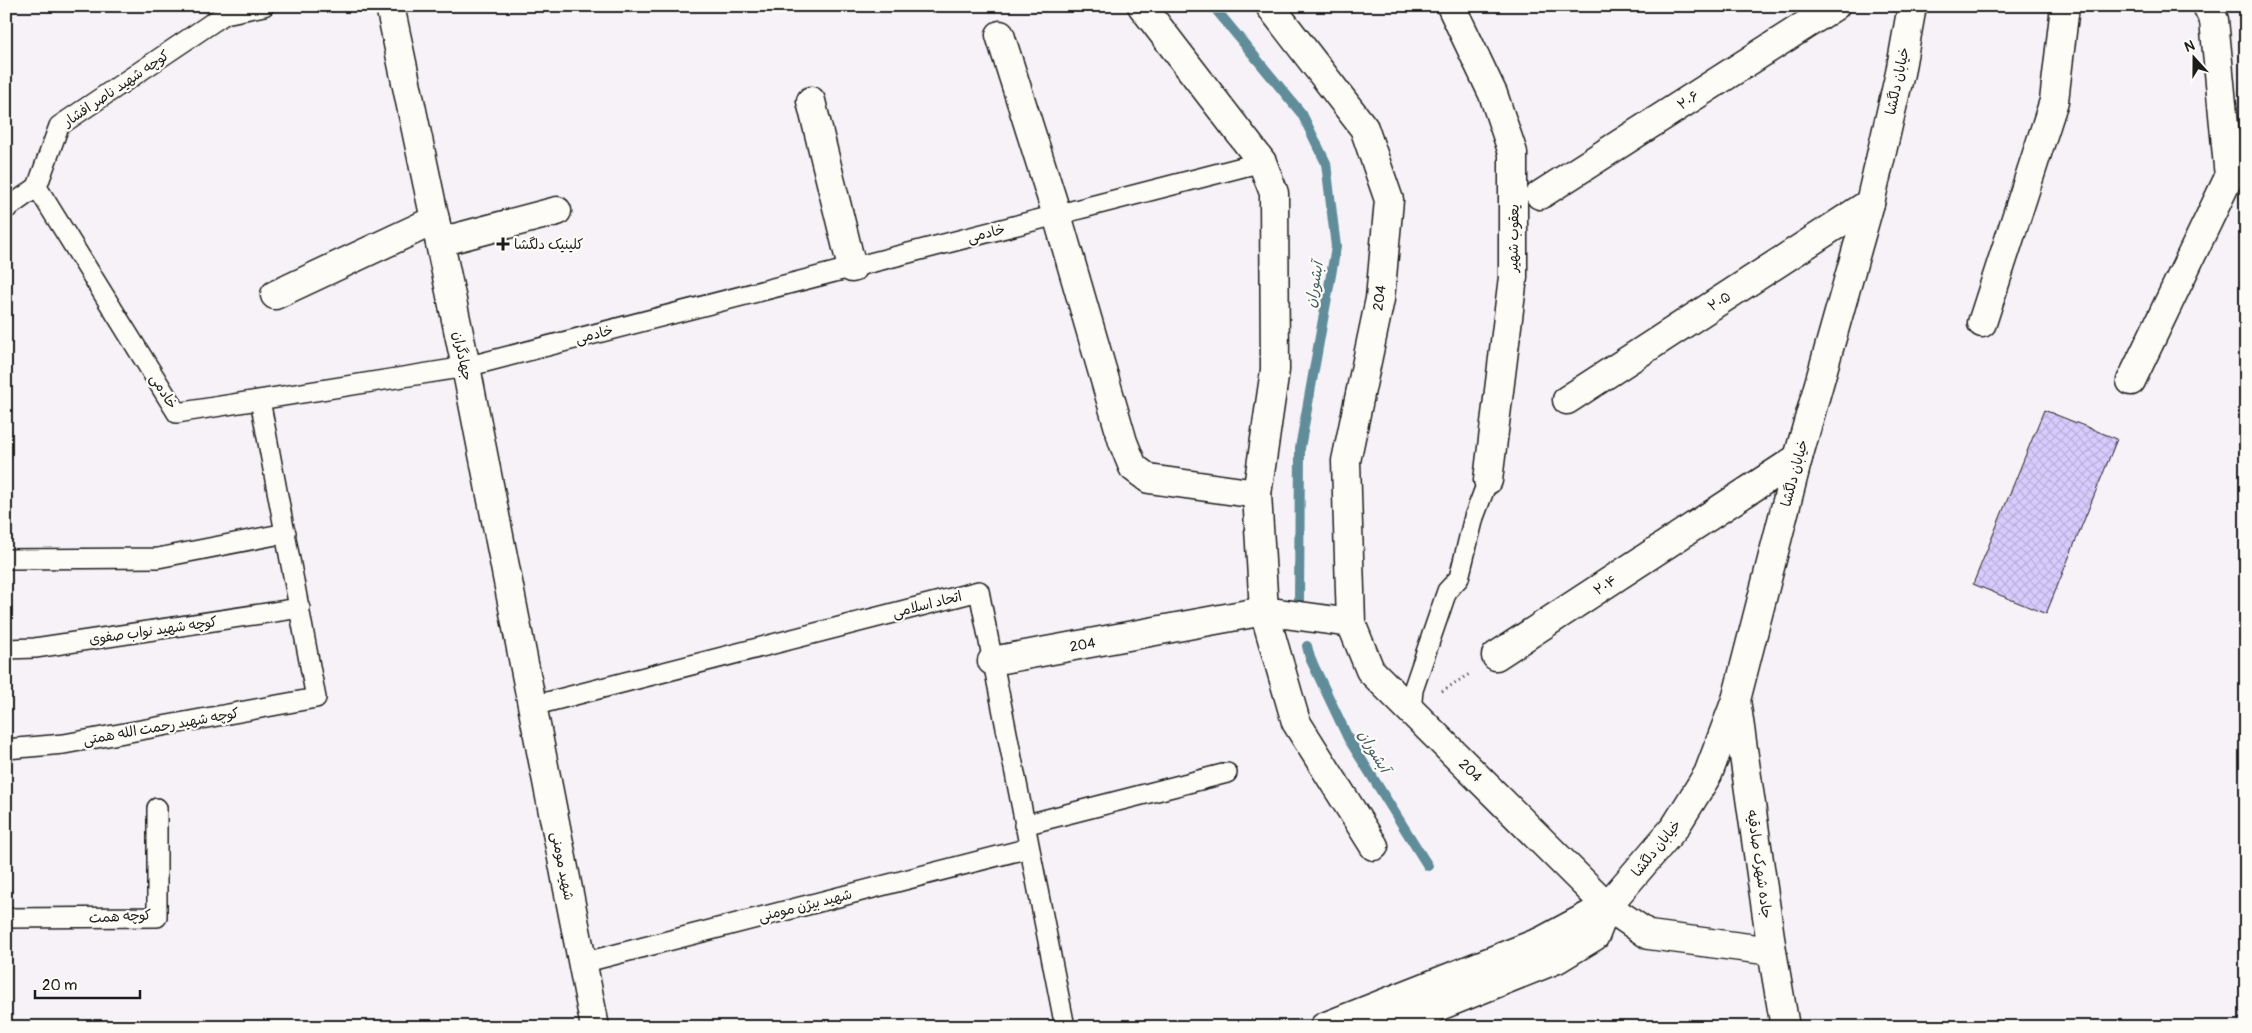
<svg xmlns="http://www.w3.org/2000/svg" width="2252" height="1033" font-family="Pangolin,'Playpen Sans Arabic',sans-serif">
<defs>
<pattern id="building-cross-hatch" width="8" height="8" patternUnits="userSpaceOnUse" patternTransform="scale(1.25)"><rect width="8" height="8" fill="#d8ccfe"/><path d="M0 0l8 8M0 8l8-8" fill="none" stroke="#b9afd9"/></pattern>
</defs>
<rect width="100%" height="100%" fill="#f6f2f8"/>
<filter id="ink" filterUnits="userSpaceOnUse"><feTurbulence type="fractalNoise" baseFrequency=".02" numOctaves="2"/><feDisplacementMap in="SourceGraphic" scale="10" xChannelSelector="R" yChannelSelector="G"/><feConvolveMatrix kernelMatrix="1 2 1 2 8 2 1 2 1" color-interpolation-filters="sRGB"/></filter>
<g filter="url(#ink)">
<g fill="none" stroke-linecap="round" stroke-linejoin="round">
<path stroke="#608d99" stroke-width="10" d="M1213 6 1302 114 1326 163 1336 247 1300 448 1299 605
M1307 646 1310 658 1348 738 1428 866"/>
</g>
<path fill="url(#building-cross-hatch)" stroke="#1c1c1c" d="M2044 410 2117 439 2046 614 1973 584Z"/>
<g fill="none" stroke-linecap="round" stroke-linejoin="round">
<defs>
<path id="service" d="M37 187 177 413 466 367 1262 162
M6 209 37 187 59 126 225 14 264 6
M6 559 158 558 286 533
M6 649 35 648 300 608
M532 706 979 591 1065 1027
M1411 711 1413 690 1447 591 1459 578 1474 517 1488 480
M6 749 64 744 316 698 260 400
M1024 825 1227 773
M6 918 157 917V808
M582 963 1029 848"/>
<g id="minor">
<path d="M390 6 466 367 595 1027"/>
<path d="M1142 6 1262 162 1274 193 1275 370 1257 494 1264 611 1296 722 1374 846"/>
<path id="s1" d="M1270 6 1364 128 1389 200 1380 299 1346 461 1351 623 1370 670 1607 906"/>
<path d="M1451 6 1493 94 1513 153V277L1488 480"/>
<path d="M1000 35 1057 215 1123 442 1133 467 1149 479 1257 494"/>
<path d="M811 101 852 268"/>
<path d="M1540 195 1835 6"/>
<path d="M440 242 557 211"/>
<path d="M275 295 435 220"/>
<path d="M1982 323 2054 101 2065 6"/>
<path d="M2131 381 2229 177 2214 20 2207 6"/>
<path d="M1567 400 1870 203"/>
<path d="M1496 656 1798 458"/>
<path id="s2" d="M992 661 1264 611 1351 623"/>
</g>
<path id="tertiary" d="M1736 700 1772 951 1785 1027
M1607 906 1649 935 1772 951"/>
<path id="secondary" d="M1324 1027 1542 941 1607 906
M1387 1027 1557 959 1595 936 1607 906 1675 827 1708 774 1736 700 1798 458 1870 203 1900 73 1912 6"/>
</defs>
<use href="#service" stroke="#1c1c1c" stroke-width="22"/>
<use href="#minor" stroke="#1c1c1c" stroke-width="31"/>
<use href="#tertiary" stroke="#1c1c1c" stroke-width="31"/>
<use href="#secondary" stroke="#1c1c1c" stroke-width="31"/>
<path stroke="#1c1c1c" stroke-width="3" stroke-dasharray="1 4" stroke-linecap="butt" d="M1442 691 1471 673"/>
<use href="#service" stroke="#fdfcf7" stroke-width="19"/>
<use href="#minor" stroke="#fdfcf7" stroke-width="28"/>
<use href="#tertiary" stroke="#fdfcf7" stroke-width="28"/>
<use href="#secondary" stroke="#fdfcf7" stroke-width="28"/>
</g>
</g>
<path fill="#1c1c1c" stroke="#fdfcf7" stroke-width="2" d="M500.5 236.5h5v5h5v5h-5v5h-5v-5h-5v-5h5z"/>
<g text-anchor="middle" stroke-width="4.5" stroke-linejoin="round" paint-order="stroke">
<g font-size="14" fill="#1c1c1c" stroke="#fdfcf7">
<text transform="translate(1897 81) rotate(-78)" y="5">خیابان دلگشا</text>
<text transform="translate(116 88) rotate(-34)" y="5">کوچه شهید ناصر افشار</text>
<text transform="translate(1688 100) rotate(-33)" y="5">۲۰۶</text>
<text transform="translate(986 233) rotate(-14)" y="5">خادمی</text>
<text transform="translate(1513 238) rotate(-89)" y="5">یعقوب شهیر</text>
<text transform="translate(1379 298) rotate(-82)" y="5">204</text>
<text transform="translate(1719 301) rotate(-33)" y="5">۲۰۵</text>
<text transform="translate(594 334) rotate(-14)" y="5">خادمی</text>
<text transform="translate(463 356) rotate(78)" y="5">جهادگران</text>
<text transform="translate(164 391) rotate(58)" y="5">خادمی</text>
<text transform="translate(1794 473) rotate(-75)" y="5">خیابان دلگشا</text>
<text transform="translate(1605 585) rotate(-33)" y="5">۲۰۴</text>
<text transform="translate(927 604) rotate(-14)" y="5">اتحاد اسلامی</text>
<text transform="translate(153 630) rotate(-8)" y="5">کوچه شهید نواب صفوی</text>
<text dy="5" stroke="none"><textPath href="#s2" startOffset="92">204</textPath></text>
<text transform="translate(161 726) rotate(-10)" y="5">کوچه شهید رحمت الله همتی</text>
<text dy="5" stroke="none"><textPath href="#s1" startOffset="850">204</textPath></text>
<text transform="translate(1656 848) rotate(-51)" y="5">خیابان دلگشا</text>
<text transform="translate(1760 864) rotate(82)" y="5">جاده شهرک صادقیه</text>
<text transform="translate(563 866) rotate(79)" y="5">شهید مومنی</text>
<text transform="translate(805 905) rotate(-14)" y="5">شهید بیژن مومنی</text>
<text transform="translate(120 916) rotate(-3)" y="5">کوچه همت</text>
</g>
<g font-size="14" fill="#1c1c1c" stroke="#fdfcf7" text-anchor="start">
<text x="514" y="249">کلینیک دلگشا</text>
</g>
<g font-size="15" font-style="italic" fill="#445e65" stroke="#fdfcf7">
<text transform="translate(1314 285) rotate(-80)" y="5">آبشوران</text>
<text transform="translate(1374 751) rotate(59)" y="5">آبشوران</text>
</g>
</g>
<rect width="2252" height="1033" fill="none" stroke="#fdfcf7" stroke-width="25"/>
<rect x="12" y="12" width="2227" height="1008" fill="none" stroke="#1c1c1c" stroke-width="2" filter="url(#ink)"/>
<g transform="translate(2194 58) rotate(339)" stroke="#fdfcf7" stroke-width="4" paint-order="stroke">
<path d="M0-4L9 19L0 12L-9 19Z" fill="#1c1c1c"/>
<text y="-8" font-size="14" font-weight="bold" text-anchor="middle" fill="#1c1c1c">N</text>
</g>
<path d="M35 990v8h105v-8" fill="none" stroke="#1c1c1c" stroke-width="2.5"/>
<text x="42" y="990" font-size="15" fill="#1c1c1c" stroke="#fdfcf7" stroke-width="4" paint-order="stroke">20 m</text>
</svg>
